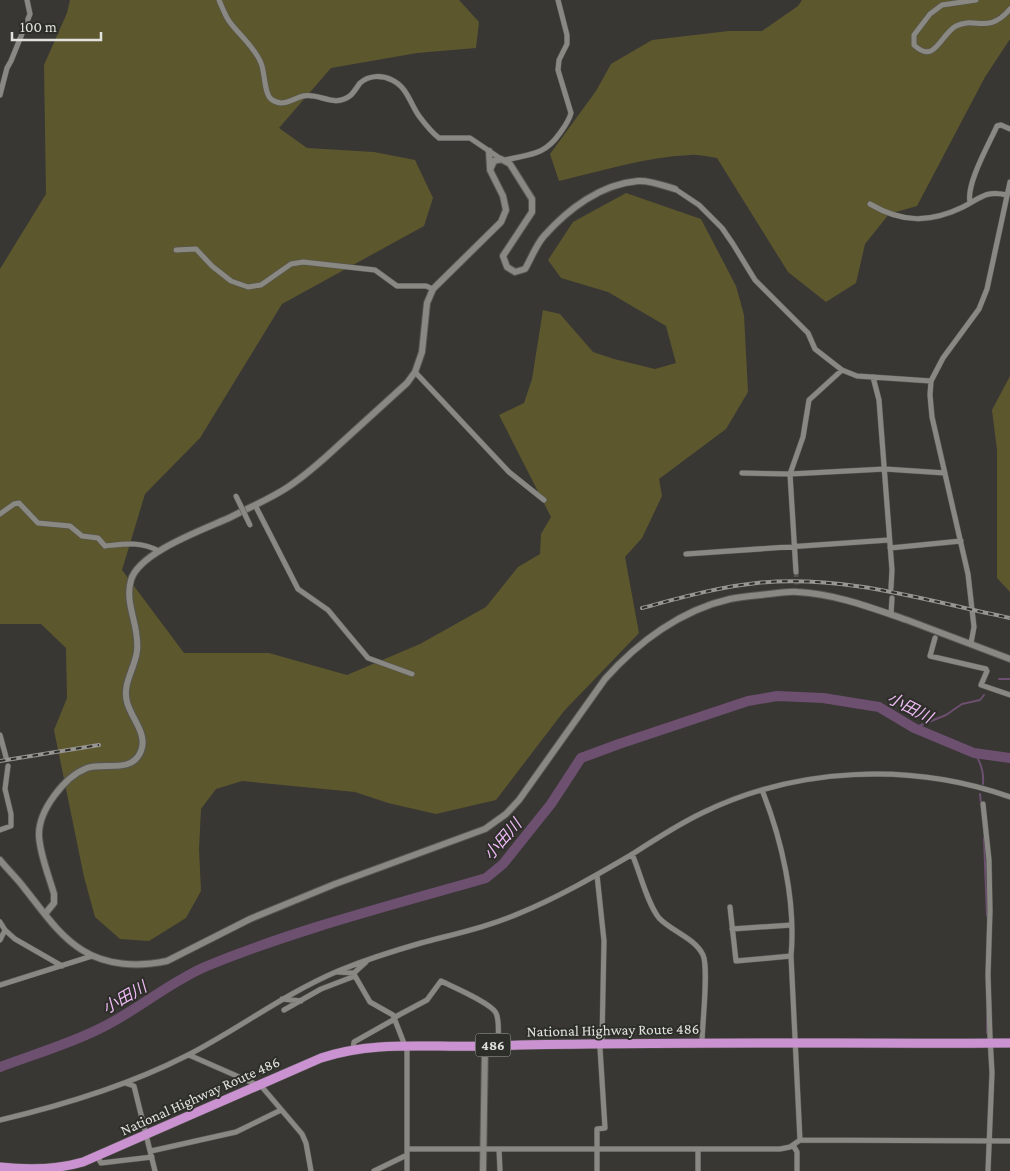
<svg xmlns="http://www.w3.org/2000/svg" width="1010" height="1171" font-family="'Crimson Pro','Noto Sans JP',serif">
<rect width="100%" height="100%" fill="#383733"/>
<path fill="#5d572e" d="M70 0H459L479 22 476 48 417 53 331 68 279 128 307 148 374 152 415 160 433 198 424 226 282 304 200 438 145 494 122 570 184 653H269L347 675 420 644 486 607 518 567 540 554 541 534 551 517 499 415 524 403 532 379 543 310 560 314 593 352 614 359 655 369 676 363 666 326 608 292 561 278 548 260 573 222 626 193 701 219 736 286 744 315 748 392 726 429 659 479 662 496 642 538 625 557 639 633 564 711 496 800 436 814 388 803 355 792 242 781 216 789 201 809 199 849 201 891 186 918 149 941 120 939 95 917 84 877 54 730 67 698 66 648 41 624H0V269L46 194 44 65 67 13Z
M802 0H1010V39L985 77 917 206 889 214 865 244 856 283 826 302 788 272 717 158C708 157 699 154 690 155 645 157 602 171 559 181L550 154 596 91 611 64 652 40 729 31H762L798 6Z
M1010 376V592L997 578V450L992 410Z"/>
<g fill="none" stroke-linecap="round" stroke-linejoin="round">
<path stroke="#6d4f70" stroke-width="2" d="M999 679H1010
M914 728 946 715 962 704 980 700 984 695
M974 753C981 762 984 771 983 784
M980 794 981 803
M984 838 987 916
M987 1015V1033"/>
<path stroke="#6d4f70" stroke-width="10" d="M0 1067C32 1055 69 1044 99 1029 137 1011 169 982 207 966 297 929 393 905 486 878L503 864 551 804 581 758 619 744 748 701 777 696 823 698 879 707 914 728 974 753 1010 758"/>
<path stroke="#51504d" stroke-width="5" stroke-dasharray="5 2.5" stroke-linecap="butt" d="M796 572 797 587"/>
<defs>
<path id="minor" d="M219 0C222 7 225 15 229 21 239 35 254 46 261 63 265 72 264 93 271 99 282 108 292 99 303 96 319 92 334 109 351 95 354 92 357 87 360 83 369 75 382 75 392 80 407 87 410 103 419 116 425 124 431 132 439 138H470L501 159
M976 0 942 5 930 14 914 35V45C935 65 940 35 956 26 976 16 988 35 1010 9
M0 95 7 68 11 61 30 14 27 0
M505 160C530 154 544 156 560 133 565 126 569 121 571 113L558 70 559 60 567 44V35L558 0
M675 189 699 205 722 228 733 244 755 280 808 333 815 349 842 370 857 376 931 381
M970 202C966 184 989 144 997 126L1001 125 1010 129
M870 204C902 223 930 223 963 207 981 198 985 190 1007 195
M176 250 196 249 212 266 231 281 248 287 261 285 291 264 303 262 375 270 397 286H426L433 289
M415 372 509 472 544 500
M873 377 879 400 892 570 891 588
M742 473 790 474 885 469 945 473
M255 505 298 589 328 610 368 658 412 674
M0 514 14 504 19 503 38 523 70 526 82 536 98 538 105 546C125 544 140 541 159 551
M890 548 961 541
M686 554 889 540
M796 572 790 474 803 437 809 400 842 370
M891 614 892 598
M935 638 930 656 986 669 987 671 981 685 1010 695
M971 643 974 627 968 574 932 417 930 395 931 381 943 358 979 309 987 289 1010 182
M0 735 6 757
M762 790C782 840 796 902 791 956L800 1140
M983 804 989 860 990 911 988 975 990 1037 992 1073 988 1171
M0 830 11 826V814L5 789 8 766
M632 854C640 872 647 903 659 918 671 931 695 938 703 955 709 968 702 1026 702 1043
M730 907 736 961 791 956
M0 922 5 930 15 939 62 966
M732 929 792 925
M0 940 5 930
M338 972 354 973 355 976
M354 973 366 962
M0 985 92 956
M282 999 301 1001
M284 1010 321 989 355 976 370 1002 393 1015 407 1051V1171
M353 1049 354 1042 393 1020 397 1016 427 1000 441 981C453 987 491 1003 496 1013 500 1022 498 1036 498 1045
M189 1055 262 1087 302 1134 306 1143 311 1171
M125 1083 134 1086 155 1171
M0 1120C64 1105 127 1086 186 1056 237 1030 284 994 338 971 365 960 393 951 421 943 454 934 488 927 520 913 559 897 595 876 631 855 654 840 677 825 702 813 796 767 911 762 1010 797
M793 1145 797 1152V1171
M407 1149H780L790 1147 800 1140 1010 1141
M499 1149 500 1171
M151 1151 236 1132 281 1110
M97 1156 101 1163 152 1157
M374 1171 407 1155
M597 1171V1129L605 1128 600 1048 602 1040 604 941 597 875
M698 1171V1150"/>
<path id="tertiary" d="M489 151 490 168
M0 860C8 870 18 879 25 889 42 910 59 936 82 950 107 966 139 967 167 961L250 919 335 884 485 829 506 814 519 800 605 679C638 642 681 610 730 599 740 597 750 596 760 595 773 594 786 591 798 592 836 594 872 608 907 620 942 633 976 646 1010 659
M45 914 54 903V894C49 876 40 855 39 836 38 811 64 777 87 768 104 762 132 774 141 751 148 734 131 718 127 702 122 684 135 668 137 651 140 626 124 604 131 580 139 552 205 529 231 517 250 507 270 499 288 487 306 475 324 459 340 444 363 423 385 403 407 383L415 372 422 352 427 303 433 289 501 222 506 210 503 196 490 170 494 161 501 159 510 164 532 199V212L503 256 507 267 515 272 525 269C531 259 536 245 544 236 568 209 601 184 638 181 650 180 664 186 675 189
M483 1171 485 1046"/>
<path id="trunk" d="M0 1167C28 1170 55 1170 83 1162L321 1058C376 1040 428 1048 485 1046 660 1041 835 1044 1010 1043"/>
</defs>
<use href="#minor" stroke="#555552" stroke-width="6"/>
<use href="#tertiary" stroke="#555552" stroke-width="8"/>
<use href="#trunk" stroke="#555552" stroke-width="10"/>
<use href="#minor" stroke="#898883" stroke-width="5"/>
<use href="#tertiary" stroke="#898883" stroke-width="6"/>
<use href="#trunk" stroke="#ca92d0" stroke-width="9"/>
<defs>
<path id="rail" d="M642 608C680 598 718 587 757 583 843 574 927 601 1010 618
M0 761 99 745"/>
</defs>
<use href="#rail" stroke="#979693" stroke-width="4"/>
<use href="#rail" stroke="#2d2d29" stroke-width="2" stroke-dasharray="5.5" stroke-linecap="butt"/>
<defs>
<path id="minor-bridge" d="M236 496 250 525"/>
</defs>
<use href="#minor-bridge" stroke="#555552" stroke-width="6" stroke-linecap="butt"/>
<use href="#minor-bridge" stroke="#898883" stroke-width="5"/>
</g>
<g text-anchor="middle" stroke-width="4" stroke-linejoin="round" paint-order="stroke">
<rect fill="#2d2d29" stroke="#ababa8" stroke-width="1" x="475.5" y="1033.5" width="35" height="23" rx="4"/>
<g font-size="14" font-weight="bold" fill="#e1e1de">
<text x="493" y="1050">486</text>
</g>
<g font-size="15" fill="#e1e1de" stroke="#2d2d29">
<text transform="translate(613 1030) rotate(-1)" y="5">National Highway Route 486</text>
<text transform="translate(200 1096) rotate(-24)" y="5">National Highway Route 486</text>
</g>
<g font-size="16" font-style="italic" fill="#edbbf4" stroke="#2d2d29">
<text transform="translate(910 707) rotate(27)" y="6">小田川</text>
<text transform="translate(502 839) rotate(-49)" y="6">小田川</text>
<text transform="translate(124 997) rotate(-30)" y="6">小田川</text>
</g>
</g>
<path d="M12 32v8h89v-8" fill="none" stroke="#e1e1de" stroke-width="2.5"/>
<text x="20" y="32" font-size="15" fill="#e1e1de" stroke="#2d2d29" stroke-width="4" paint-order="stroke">100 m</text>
</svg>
